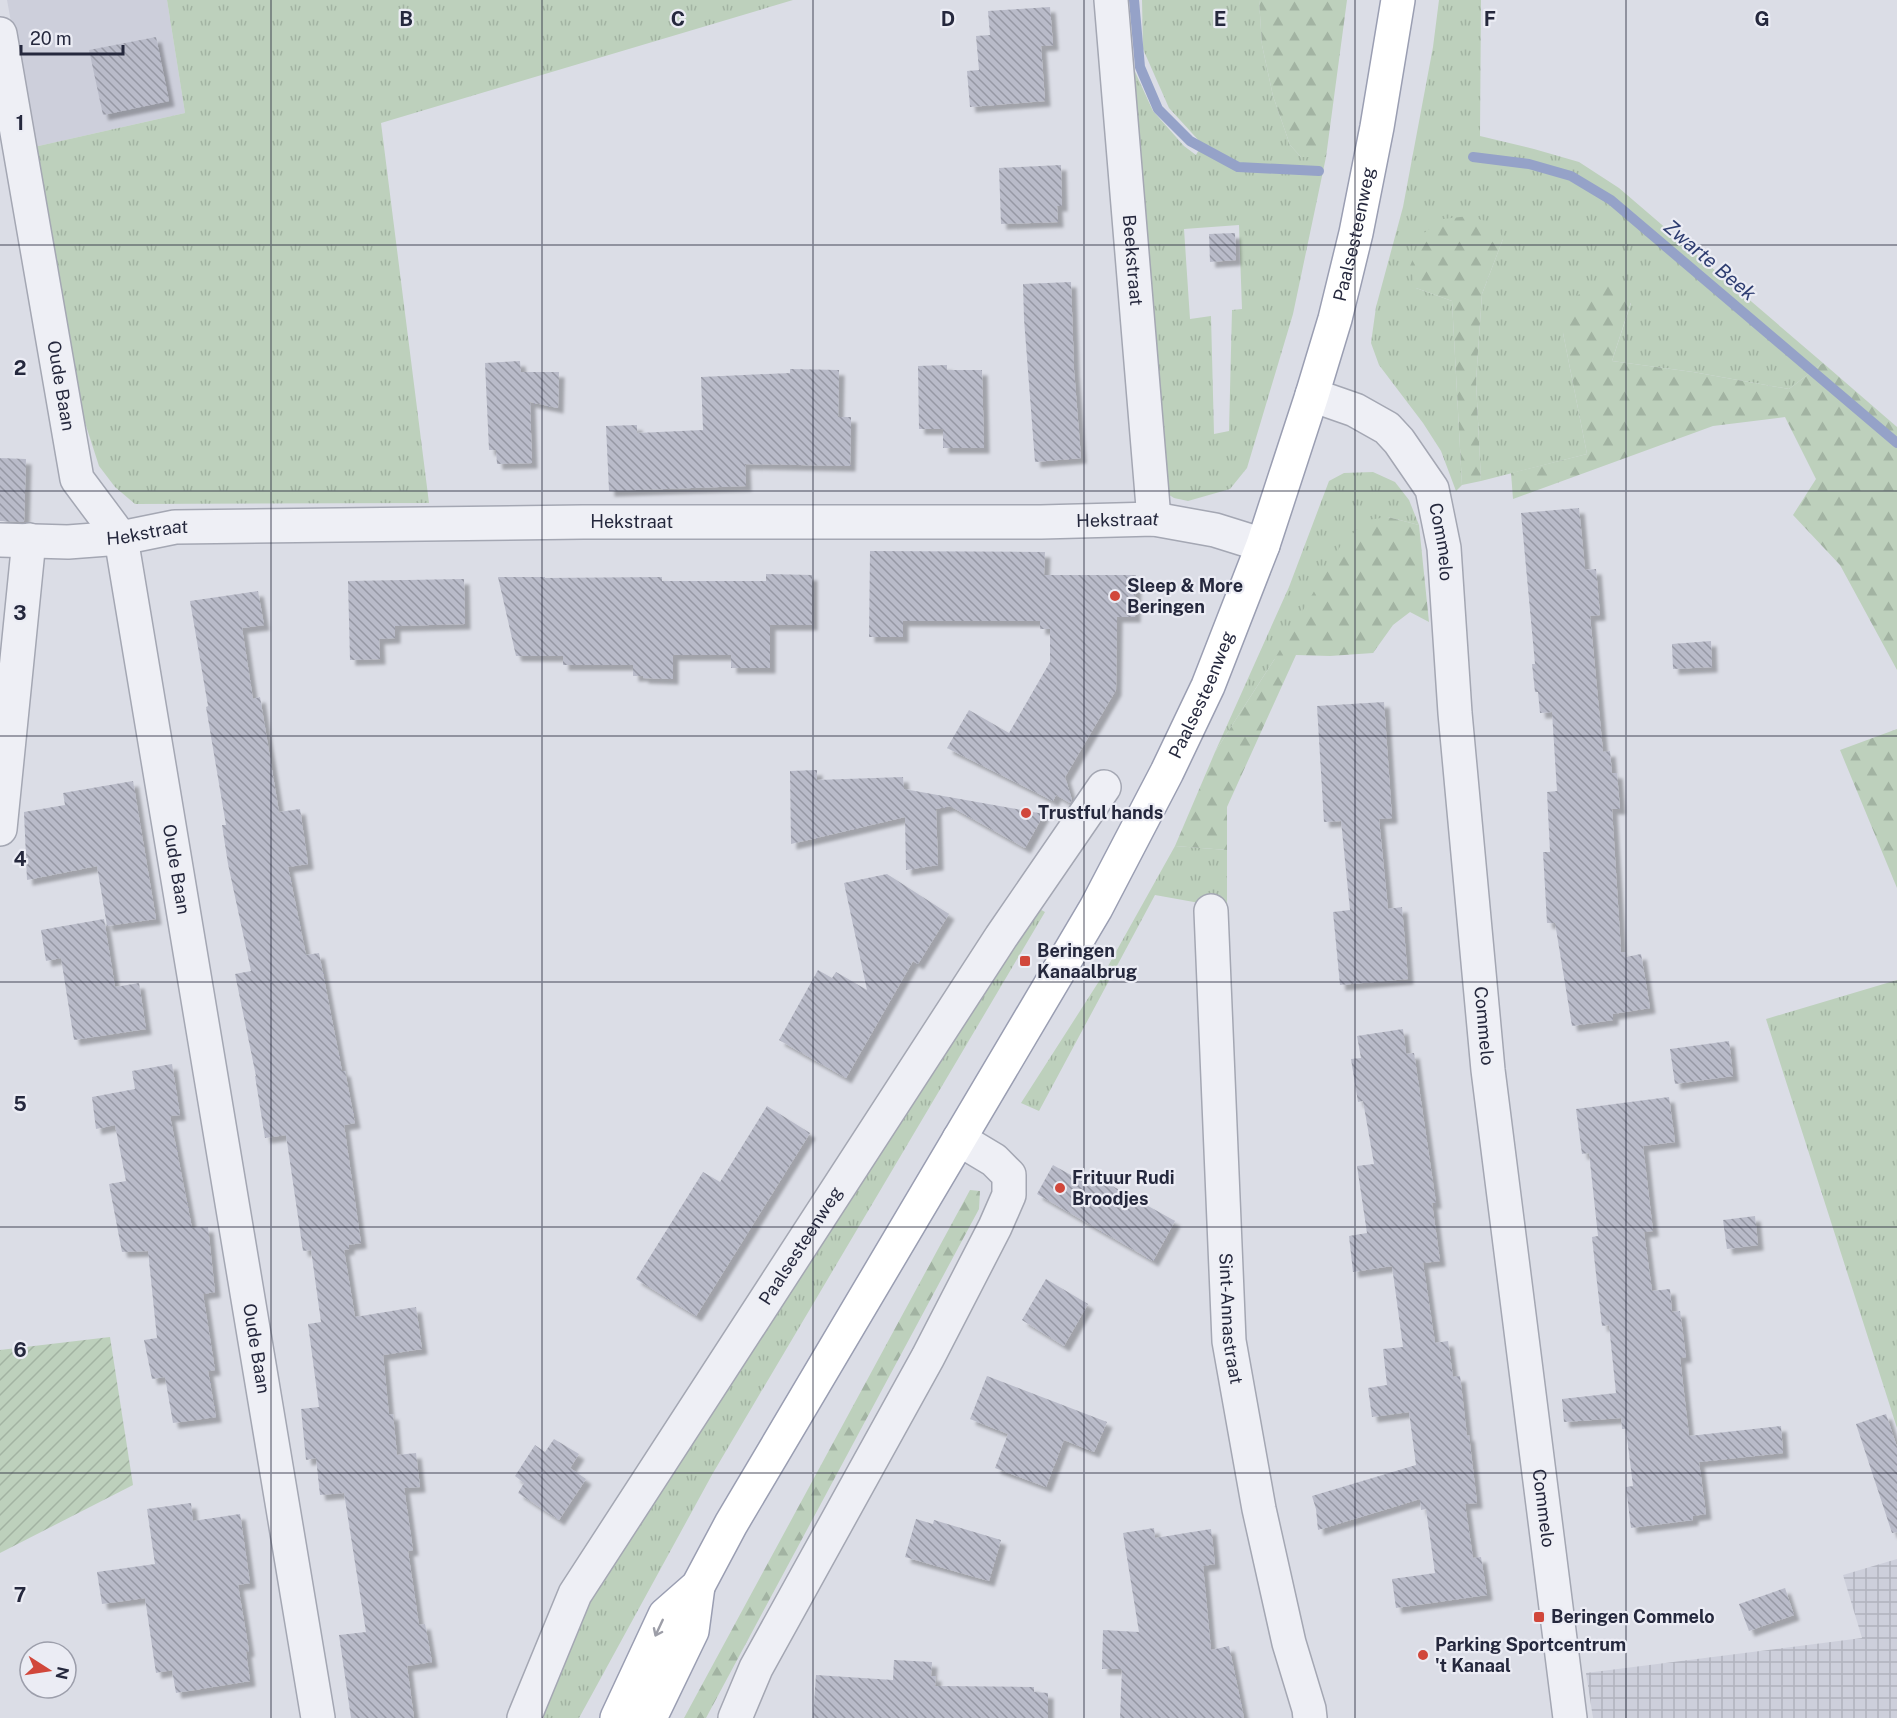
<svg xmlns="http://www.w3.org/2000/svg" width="1897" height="1718" font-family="'Public Sans',sans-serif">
<defs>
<pattern id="industrial-grid" width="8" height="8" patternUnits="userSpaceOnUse" patternTransform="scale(1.5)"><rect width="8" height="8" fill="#cdcfdb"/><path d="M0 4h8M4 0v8" fill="none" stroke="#b0b2bd"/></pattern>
<pattern id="grass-tufts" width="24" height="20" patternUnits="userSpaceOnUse" patternTransform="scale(1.5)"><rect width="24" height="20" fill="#bdd0bc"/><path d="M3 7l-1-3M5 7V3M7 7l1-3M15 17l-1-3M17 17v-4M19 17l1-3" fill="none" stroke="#a2b3a2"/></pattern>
<pattern id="forest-firs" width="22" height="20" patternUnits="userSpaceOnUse" patternTransform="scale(1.5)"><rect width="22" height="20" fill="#bdd0bc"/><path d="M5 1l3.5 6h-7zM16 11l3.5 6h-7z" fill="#a2b3a2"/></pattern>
<pattern id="garden-furrows" width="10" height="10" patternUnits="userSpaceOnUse" patternTransform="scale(1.5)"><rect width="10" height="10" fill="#bdd0bc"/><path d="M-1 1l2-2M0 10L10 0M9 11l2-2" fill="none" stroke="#a2b3a2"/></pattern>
<pattern id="building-back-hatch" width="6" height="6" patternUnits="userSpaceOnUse" patternTransform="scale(1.5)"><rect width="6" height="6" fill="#b9bbc9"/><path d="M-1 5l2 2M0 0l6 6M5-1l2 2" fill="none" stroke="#9698a4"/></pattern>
<filter id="shadow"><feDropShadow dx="5.5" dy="5.5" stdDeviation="1.5" flood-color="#0004"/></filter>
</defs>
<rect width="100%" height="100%" fill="#dbdde6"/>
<path fill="#cdcfdb" d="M7 0H167L185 113 34 147Z"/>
<path fill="url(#industrial-grid)" d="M1897 1559V1718H1593L1586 1673 1862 1638 1843 1575Z"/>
<path fill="url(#grass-tufts)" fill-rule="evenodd" d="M167 0H793L381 123 429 503 135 504 115 487 99 466 79 404 34 147 185 113Z
M1122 0H1128L1131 63 1153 111 1184 146 1196 155 1202 144 1169 108 1143 49 1142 0H1259L1262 45 1273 96 1290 145 1301 157H1326L1293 314 1247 468 1230 489 1188 501 1174 498 1166 493ZM1239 225 1242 309 1232 310 1229 431 1214 434 1211 316 1190 319 1184 229Z
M1439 0H1481L1480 136 1534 149 1579 162 1619 188 1823 363 1789 389 1693 372 1612 361 1631 303 1563 333 1587 454 1481 481 1476 381 1482 294 1503 239 1416 288 1452 301 1462 485 1456 491 1441 451 1423 423 1379 365 1371 343 1376 307 1403 207 1433 47Z
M1373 472 1395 482 1409 500 1419 525 1388 517 1274 660 1215 752 1289 587 1329 481 1344 473Z
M1175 846 1227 850V908L1155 895 1039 1111 1021 1103 1103 975Z
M1034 906 1045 912 713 1473 579 1718H544L543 1705 569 1628Z
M1897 980V1428L1766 1019Z"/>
<path fill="url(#forest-firs)" d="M1259 0H1347L1326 157H1301L1290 145 1273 96 1262 45Z
M1469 216 1497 225 1503 239 1482 294 1476 381 1481 481 1462 485 1452 301 1416 288 1410 266 1424 233 1443 219Z
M1606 281 1631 302 1612 361 1693 372 1789 389 1823 363 1897 427V670L1840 565 1793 515 1816 479 1785 417 1713 426 1513 499 1511 473 1587 454 1563 333 1574 297Z
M1388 517 1419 525 1429 622 1410 612 1393 625 1373 653 1330 656 1296 655 1227 807V850L1175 846 1215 752 1274 660 1341 545 1367 520Z
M1897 729V888L1840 750Z
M970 1190 980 1191 979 1209 706 1718H684Z"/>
<path fill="url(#garden-furrows)" d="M110 1337 133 1485 0 1553V1350Z"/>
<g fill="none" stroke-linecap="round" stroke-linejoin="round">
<path stroke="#95a2c8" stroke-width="10" d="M1134 0 1140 67 1158 109 1190 141 1238 167 1319 171
M1473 157 1529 164 1571 176 1611 200 1897 443"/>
</g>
<path fill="url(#building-back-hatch)" filter="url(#shadow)" d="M1050 7 1053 45 1041 46 1045 101 970 107 967 71 979 70 976 36 990 35 988 11Z
M156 37 169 101 103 115 89 50Z
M1061 165 1062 206H1057L1058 222 1001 224 999 168Z
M1235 233 1236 260 1210 262 1209 234Z
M1071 282 1074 370 1081 458 1035 462 1024 319 1023 284Z
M520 361 521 372H559L558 408 530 402 532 463 497 464 496 450H489L485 363Z
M947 365V370H982L984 448H943V429H919L918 366Z
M790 369 839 370 838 417H851L850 466 745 464 746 486 609 491 606 426 637 425V433L703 430 701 377 790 373Z
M0 458 26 459 24 522 0 521Z
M1579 508 1585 570 1596 569 1600 615 1590 616 1603 752 1610 751 1612 773H1617L1620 809H1612L1621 952H1625L1626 957 1641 954 1650 1008 1613 1014V1020L1572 1026 1555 923H1547L1543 852H1550L1547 792 1557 791 1552 712 1540 713 1538 692H1535L1532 664H1535L1521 513Z
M870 551 1045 552 1044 575H1136L1135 617H1117L1116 690 1065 777 1072 800 1070 803 1056 795 1053 801 947 748 969 710 1009 733 1050 662V629H1040V621H903V637H869Z
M766 574 812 575V625H770V668H731V655H673V679L643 678V676H633V665H563V656H516L498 577H545V578L662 577V581H766Z
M464 579 465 624 395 626V638L379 639 380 659 350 660 348 581Z
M258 591 264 625 242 628 253 699 260 697 279 812 300 809 308 864 288 867 306 955 319 953 342 1071H345L355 1123 344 1125 361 1243 349 1245V1249L344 1250 355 1317 416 1307 422 1349 383 1355 389 1415 393 1414 397 1455 416 1453 420 1487 404 1488 413 1550 408 1551 419 1625 425 1624 432 1662 407 1666 414 1718H351L339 1635 366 1632 344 1493 320 1495 316 1458 306 1460 301 1409 319 1407 308 1324 321 1322 311 1250 303 1251 286 1135 265 1138 255 1076H256L235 974 251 971 228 864 222 825H226L206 707 208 706 190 601Z
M1711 641 1712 667 1673 669 1672 644Z
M1384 702 1392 818 1379 819 1388 909 1402 907 1408 979 1340 985 1333 912 1350 910 1341 821 1324 822 1317 706Z
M817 770V780L903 777 904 789 1044 814 1025 848 950 806 936 809 938 865 906 870 905 817 791 844 790 771Z
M133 781 156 919 107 926 97 866 27 880 24 812 65 805 63 793Z
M887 874 949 914 918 964 913 961 846 1078 779 1040 818 970 832 978 836 972 867 990 844 883Z
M104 919 115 987 139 983 146 1029 74 1040 61 958 46 961 41 930Z
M1403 1029 1406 1054 1414 1053 1436 1203H1432L1440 1261 1423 1263 1435 1343 1448 1341 1453 1377 1460 1376 1467 1436 1469 1435 1477 1503 1465 1504 1473 1558 1481 1557 1487 1595 1396 1608 1392 1579 1435 1573 1426 1509 1421 1510 1420 1499 1318 1530 1316 1509 1312 1496 1416 1465 1409 1412 1372 1417 1368 1388 1387 1385 1383 1349 1403 1347 1392 1266 1353 1272 1349 1236 1367 1233 1357 1166 1374 1164 1363 1101 1358 1102 1351 1059 1361 1058 1357 1036Z
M1729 1041 1733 1076 1675 1084 1670 1049Z
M172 1064 180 1115 170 1116 192 1228 208 1227 215 1292 203 1294 215 1370 208 1371 216 1417 173 1423 165 1377 152 1379 144 1340 157 1338 148 1251 122 1252 109 1184 126 1181 115 1125 96 1129 92 1097 135 1089 132 1071Z
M1669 1097 1675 1142 1643 1146 1653 1231 1644 1232 1652 1291 1670 1289 1672 1312 1680 1311 1686 1357 1680 1358 1689 1436 1781 1426 1783 1453 1699 1462 1706 1514 1693 1516V1520L1631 1528 1626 1487 1633 1486 1626 1429H1622L1621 1418 1564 1422 1562 1399 1616 1393 1609 1325 1602 1326 1595 1265 1592 1237 1598 1236 1589 1153 1582 1154 1576 1109Z
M767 1106 810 1133 696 1316 636 1279 703 1172 720 1182Z
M1053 1165 1092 1187 1098 1178 1175 1221 1153 1261 1037 1194Z
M1755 1216 1758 1245 1727 1249 1723 1220Z
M1046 1279 1088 1304 1064 1346 1022 1320Z
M987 1376 1107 1422 1094 1452 1064 1440 1046 1487 995 1468 1008 1434 970 1419Z
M1886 1414 1897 1447V1532L1892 1533 1856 1424Z
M554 1439 579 1454 570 1468 586 1479 559 1520 518 1493 524 1483 515 1476 535 1445 545 1452Z
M191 1503 193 1521 240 1514 250 1583 238 1585 249 1651 246 1652 250 1681 176 1693 172 1670 156 1673 145 1598 102 1604 97 1572 155 1564 147 1509Z
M916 1519 933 1524 934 1520 1001 1540 989 1581 905 1557Z
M1154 1528 1155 1538 1211 1529 1215 1564 1203 1566 1211 1650 1229 1646 1244 1718H1120L1122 1669H1102L1103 1630 1139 1632 1123 1533Z
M1785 1588 1794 1615 1749 1631 1739 1604Z
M894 1660 932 1662 931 1676H936L935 1686 1034 1687V1692L1048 1693V1718H813L816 1675 893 1680Z"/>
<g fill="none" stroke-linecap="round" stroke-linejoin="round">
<defs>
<g id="minor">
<path id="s1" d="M1111 0 1154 519"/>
<path id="s2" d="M0 34 77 479 121 538 318 1718"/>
<path id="s3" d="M1312 395 1355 410 1387 428 1399 441 1432 489 1444 548 1455 713 1488 1070 1570 1718"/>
<path id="s4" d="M0 540 68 542 121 538 175 527 583 522H1041L1154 519 1215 530 1263 545"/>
<path d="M0 829 29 540"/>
<path id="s5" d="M1211 911 1229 1341 1259 1509 1289 1643 1309 1709 1310 1718"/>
<path id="s6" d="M524 1718 575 1594 1001 937 1104 787"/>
<path d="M735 1718 756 1668 928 1357 995 1227 1009 1195V1175L994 1160 959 1139"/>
</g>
<g id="primary">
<path id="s7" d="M617 1718 665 1615 698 1586 731 1524 1096 908 1167 772 1208 686 1263 545 1312 395 1335 319 1356 233 1377 127 1398 0"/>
<path d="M650 1718 692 1631 698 1586"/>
</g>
</defs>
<use href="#minor" stroke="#a4a7b3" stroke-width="36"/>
<use href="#primary" stroke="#9a9eb2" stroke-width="36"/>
<use href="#minor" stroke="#eeeff5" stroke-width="33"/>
<use href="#primary" stroke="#fff" stroke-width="33"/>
</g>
<defs><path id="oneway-shaft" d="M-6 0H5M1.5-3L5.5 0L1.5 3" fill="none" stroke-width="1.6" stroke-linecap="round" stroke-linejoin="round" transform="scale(1.5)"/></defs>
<use stroke="#9d9ea8" href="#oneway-shaft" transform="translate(659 1628) rotate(115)"/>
<path fill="none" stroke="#25283d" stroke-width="1.5" stroke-opacity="0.55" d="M271 0V1718M542 0V1718M813 0V1718M1084 0V1718M1355 0V1718M1626 0V1718M0 245H1897M0 491H1897M0 736H1897M0 982H1897M0 1227H1897M0 1473H1897"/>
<g fill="#d1473b" stroke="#ebecf4" stroke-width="2">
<circle cx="1115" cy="596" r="6"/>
<circle cx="1026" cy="813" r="6"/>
<rect x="1019" y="955" width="12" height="12" rx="3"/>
<circle cx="1060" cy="1188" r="6"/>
<rect x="1533" y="1611" width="12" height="12" rx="3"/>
<circle cx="1423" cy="1655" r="6"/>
</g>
<g text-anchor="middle" stroke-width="4.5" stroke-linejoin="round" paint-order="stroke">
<g font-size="18" fill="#25283d" stroke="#ebecf4">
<text dy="6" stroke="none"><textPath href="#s7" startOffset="1668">Paalsesteenweg</textPath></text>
<text dy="6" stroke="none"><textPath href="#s1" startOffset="261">Beekstraat</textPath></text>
<text dy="6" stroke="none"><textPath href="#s2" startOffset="357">Oude Baan</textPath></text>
<text dy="6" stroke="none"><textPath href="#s4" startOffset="633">Hekstraat</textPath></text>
<text dy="6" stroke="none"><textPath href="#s4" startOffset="1119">Hekstraat</textPath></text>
<text dy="6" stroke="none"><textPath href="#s4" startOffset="148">Hekstraat</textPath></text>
<text dy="6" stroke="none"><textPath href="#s3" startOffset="212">Commelo</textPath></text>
<text dy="6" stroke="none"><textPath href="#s7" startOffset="1182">Paalsesteenweg</textPath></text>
<text dy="6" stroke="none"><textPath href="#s2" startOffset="861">Oude Baan</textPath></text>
<text dy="6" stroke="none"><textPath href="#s3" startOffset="698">Commelo</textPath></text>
<text dy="6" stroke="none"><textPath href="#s6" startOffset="549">Paalsesteenweg</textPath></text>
<text dy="6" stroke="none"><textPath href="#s5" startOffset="408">Sint-Annastraat</textPath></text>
<text dy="6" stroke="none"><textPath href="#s2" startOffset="1347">Oude Baan</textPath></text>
<text dy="6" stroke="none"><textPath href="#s3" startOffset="1184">Commelo</textPath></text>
</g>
<g font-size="18" font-weight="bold" fill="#25283d" stroke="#ebecf4" text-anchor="start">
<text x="1127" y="592">Sleep &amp; More<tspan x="1127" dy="21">Beringen</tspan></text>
<text x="1038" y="819">Trustful hands</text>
<text x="1037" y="957">Beringen<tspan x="1037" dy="21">Kanaalbrug</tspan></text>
<text x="1072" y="1184">Frituur Rudi<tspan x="1072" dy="21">Broodjes</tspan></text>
<text x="1551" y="1623">Beringen Commelo</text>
<text x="1435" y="1651">Parking Sportcentrum<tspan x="1435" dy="21">'t Kanaal</tspan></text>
</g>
<g font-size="20" font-style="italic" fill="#2e3d71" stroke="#ebecf4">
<text transform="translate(1710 260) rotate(40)" y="7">Zwarte Beek</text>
</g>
</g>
<g font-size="20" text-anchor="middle" font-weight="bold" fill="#25283d" stroke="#ebecf4" stroke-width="4.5" stroke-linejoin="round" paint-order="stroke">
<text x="406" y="26">B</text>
<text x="678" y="26">C</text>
<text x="948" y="26">D</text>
<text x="1220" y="26">E</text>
<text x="1490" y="26">F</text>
<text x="1762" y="26">G</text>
<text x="20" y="130">1</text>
<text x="20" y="375">2</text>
<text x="20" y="620">3</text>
<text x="20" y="866">4</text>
<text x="20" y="1111">5</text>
<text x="20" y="1357">6</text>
<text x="20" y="1602">7</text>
</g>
<g transform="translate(48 1670) rotate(102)"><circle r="28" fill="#ebecf4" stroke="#9c9eab" stroke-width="1.5"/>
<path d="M0-4.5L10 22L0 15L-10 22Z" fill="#d1473b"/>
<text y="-9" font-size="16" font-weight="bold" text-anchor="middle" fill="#25283d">N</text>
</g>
<path d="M21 45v9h102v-9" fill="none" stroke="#25283d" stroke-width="3"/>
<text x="30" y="45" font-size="18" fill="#25283d" stroke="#ebecf4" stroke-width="4.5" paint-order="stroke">20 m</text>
</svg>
